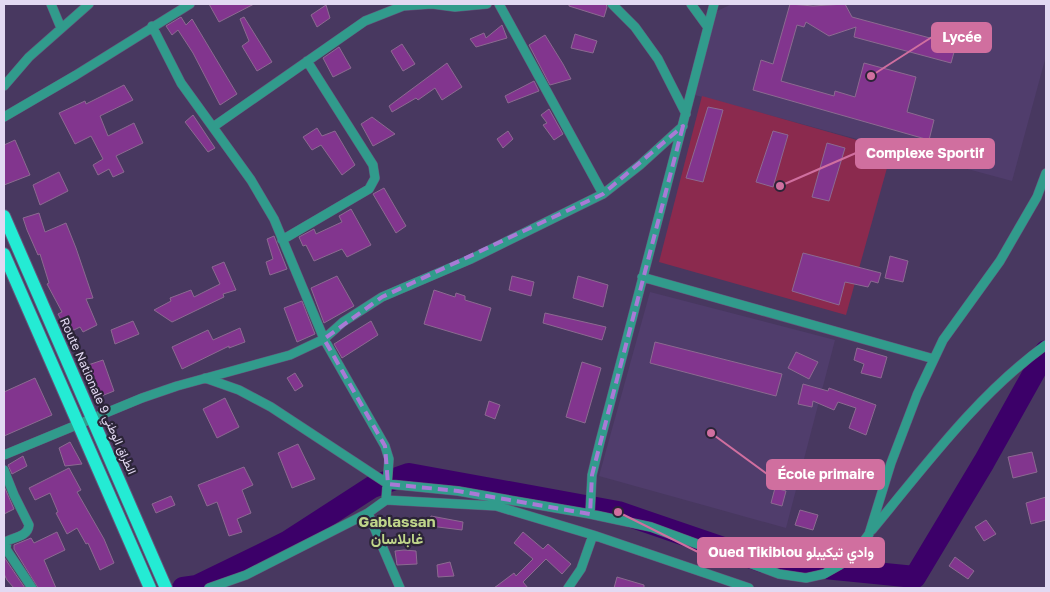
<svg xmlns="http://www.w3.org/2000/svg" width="1050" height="592" font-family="'Golos Text',Vazirmatn,sans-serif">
<rect width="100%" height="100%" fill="#483860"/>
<path fill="#503d6c" d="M732 4H1046V56L1012 181 695 95 717 11Z
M650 292 835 340 786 528 599 476Z"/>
<path fill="#8b2a4e" d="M702 96 892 150 846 315 659 262Z"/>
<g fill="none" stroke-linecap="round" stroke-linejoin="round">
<path stroke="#3c0069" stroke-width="22" d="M183 588 197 586 287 542 372 487 409 474 618 512 764 562 915 577 984 462 1046 351"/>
</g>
<path fill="#82358e" stroke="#8c6a91" d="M209 4H254L219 22Z
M569 4H606L607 7 604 17 569 6Z
M790 4 813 6 845 4 852 17 956 45 951 63 854 37 856 27 829 36 806 22 804 27 797 25 781 81 834 96 835 91 855 97 864 63 916 77 907 112 934 120 929 140 753 90 761 60 773 64Z
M326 5 330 18 317 27 311 15Z
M181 17 186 25 192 19 237 94 220 105 193 53 178 30 172 35 166 26Z
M244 17 272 62 257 71 242 46 249 41 240 19Z
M502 25 507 38 476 47 470 39 484 33 486 38Z
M575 34 597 41 593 53 571 48Z
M545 35 563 64 571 79 550 85 529 45Z
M402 44 415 64 403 71 391 51Z
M339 47 351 68 333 77 323 58Z
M447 63 462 87 442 100 435 88 418 100 416 98 392 112 389 106Z
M534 81 539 91 508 103 505 96Z
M124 85 133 100 100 116 108 136 134 123 143 143 116 156 124 172 113 177 109 169 98 175 93 165 103 159 91 136 75 144 59 113 85 101 86 104Z
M708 107 723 110 703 182 686 178Z
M549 109 563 134 554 140 543 125 547 123 541 115Z
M193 115 215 148 208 152 185 122Z
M372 117 395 134 373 146 361 124Z
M317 128 322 136 335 131 355 165 342 175 321 145 312 150 303 137Z
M508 131 513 139 503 148 497 139Z
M773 131 788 135 773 187 756 182Z
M15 140 30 175 4 185V145Z
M827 143 845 148 829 201 812 197Z
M59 172 68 191 40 205 33 185Z
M384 188 406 226 396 233 373 194Z
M351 209 371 245 347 257 342 249 314 261 306 245 303 246 299 237 314 229 316 234 342 222 339 216Z
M39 213 45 232 66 223 76 248 93 298 86 299 97 325 83 332 80 327 68 333 58 314 62 312 47 284 49 283 40 254 38 255 27 230 23 218Z
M274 236 287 269 270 275 266 262 273 259 267 239Z
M803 253 881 273 878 283 871 281 868 287 845 282 839 305 792 291Z
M890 256 908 261 903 282 885 278Z
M224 262 236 290 223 294 224 297 172 322 154 310 171 301 170 298 191 290 194 297 220 284 212 267Z
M337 276 354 306 324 323 311 288Z
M512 276 534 282 531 296 509 290Z
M578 276 608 285 603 307 573 298Z
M434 290 455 297 456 293 465 296V300L491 308 481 341 424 324Z
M302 301 315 334 297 342 284 308Z
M545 313 606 327 602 340 543 323Z
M133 321 139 334 115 344 111 330Z
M371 321 378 335 342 358 334 344Z
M240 328 245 342 229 348V346L182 369 172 347 208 330 213 340Z
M655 342 782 374 776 396 650 363Z
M857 348 887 357 881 378 861 373 864 364 854 360Z
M796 352 818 362 809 379 788 368Z
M103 360 114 391 99 397 88 365Z
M582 362 601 368 585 423 566 417Z
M295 373 303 386 295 391 287 378Z
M35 378 52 415 4 436V392Z
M803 384 828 391 829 388 876 405 866 435 849 428 856 408 838 402 834 410 813 401 812 407 798 404Z
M225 398 239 427 217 438 203 409Z
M489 401 500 405 495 419 485 415Z
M70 442 82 464 65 466 59 448Z
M298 444 315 479 292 488 278 453Z
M1032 452 1037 472 1013 478 1008 457Z
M23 456 27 466 12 474 8 465Z
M244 467 253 485 242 490 251 513 237 519 242 532 229 536 217 502 207 506 198 485Z
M69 468 81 490 77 492 104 539 114 563 100 570 88 543 86 544 77 528 67 534 56 513 58 512 50 493 35 500 29 488Z
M4 486 14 509 4 514Z
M775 488 786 491 782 506 771 503Z
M171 496 175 505 156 513 152 504Z
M1046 497V520L1031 524 1026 503Z
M800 510 818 515 813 530 795 525Z
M431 516 463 522 462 530 430 526Z
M986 520 996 534 984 541 975 527Z
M57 532 65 550 44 560 56 588H38L14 549V545L31 538 34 543Z
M523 532 543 549 548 544 571 564 562 574 546 559 523 582 528 588H494L514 573 516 576 533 559 514 543Z
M404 550 416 551 417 564 397 565 395 551Z
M4 557 25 588H14L7 580 4 574Z
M955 557 974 571 968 579 949 566Z
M450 562 454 576 438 577 437 565Z
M617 577 644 585V588H614Z"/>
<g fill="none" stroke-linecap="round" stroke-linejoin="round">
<defs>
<path id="minor" d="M51 4 61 28
M499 4 603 194
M612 4 635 27 658 59 686 114
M691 4 707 26
M152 26 181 83 251 180 274 219 324 339 343 322 382 297 471 259 603 194 640 165 683 126
M4 86 29 57 89 4
M4 117 76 75 190 4
M213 127 365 21 403 6 432 4 455 7 487 4
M282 240 369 189 375 178 373 165 307 61
M642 277 934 359
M205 378 239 390 271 407 388 484 458 491 590 514 651 527 779 574 806 578 824 574 840 565 858 549 869 534 891 463 917 395 943 340 1000 261 1037 197 1046 173
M4 455 142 398 177 386 290 355 324 339 385 446 389 459 386 500
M4 470 14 495 29 525C28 536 16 537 7 541L6 549 32 588
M368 513 400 588
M590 514 592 475 600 442 714 4
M872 530C925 466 978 394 1046 345
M209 588 246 575 368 513 386 500 496 506 593 535 749 588
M568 588 581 569 593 535"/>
<path id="major" d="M4 216 166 588
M4 254 150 588"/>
</defs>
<use href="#minor" stroke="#64557a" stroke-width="10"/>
<use href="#major" stroke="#64557a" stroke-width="14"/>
<use href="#minor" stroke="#319b8c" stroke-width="9"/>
<use href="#major" stroke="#24ebd4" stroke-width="12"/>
</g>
<path fill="none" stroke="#a97ad6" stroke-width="4" stroke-dasharray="10 6" stroke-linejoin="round" d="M683 126 592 475 590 514 458 491 388 484 385 446 324 339 382 297 603 194Z"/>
<g text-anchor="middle" stroke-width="4.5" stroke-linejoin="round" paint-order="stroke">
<g font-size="12" fill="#e2d9f2" stroke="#2b2437">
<text transform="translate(98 396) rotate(66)" y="4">Route Nationale الطراق الوطني 9</text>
</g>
<g font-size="15" font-weight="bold" fill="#bfd58a" stroke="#2b2437">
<text x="397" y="527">Gablassan<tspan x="397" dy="17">غابلاسان</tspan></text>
</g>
</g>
<path fill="none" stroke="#d06f9f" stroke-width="2" d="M871 76L932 37M780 186L856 153M711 433L767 474M618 512L698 552"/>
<g fill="#d06f9f" stroke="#2b2437" stroke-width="2">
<circle cx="871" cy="76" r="5"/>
<circle cx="780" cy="186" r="5"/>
<circle cx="711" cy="433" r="5"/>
<circle cx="618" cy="512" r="5"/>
</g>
<g fill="#d06f9f" stroke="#d06f9f" stroke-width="2">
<rect x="932" y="23" width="59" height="29" rx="5"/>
<rect x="856" y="139" width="138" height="29" rx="5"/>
<rect x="767" y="460" width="117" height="29" rx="5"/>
<rect x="698" y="538" width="186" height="29" rx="5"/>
</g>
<g font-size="14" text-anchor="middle" font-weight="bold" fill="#fff">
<text x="962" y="42">Lycée</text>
<text x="925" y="158">Complexe Sportif</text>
<text x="826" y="479">École primaire</text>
<text x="791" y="557">Oued Tikiblou وادي تيكيبلو</text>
</g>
<rect width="1050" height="592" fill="none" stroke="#e2d9f2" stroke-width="10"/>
</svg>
